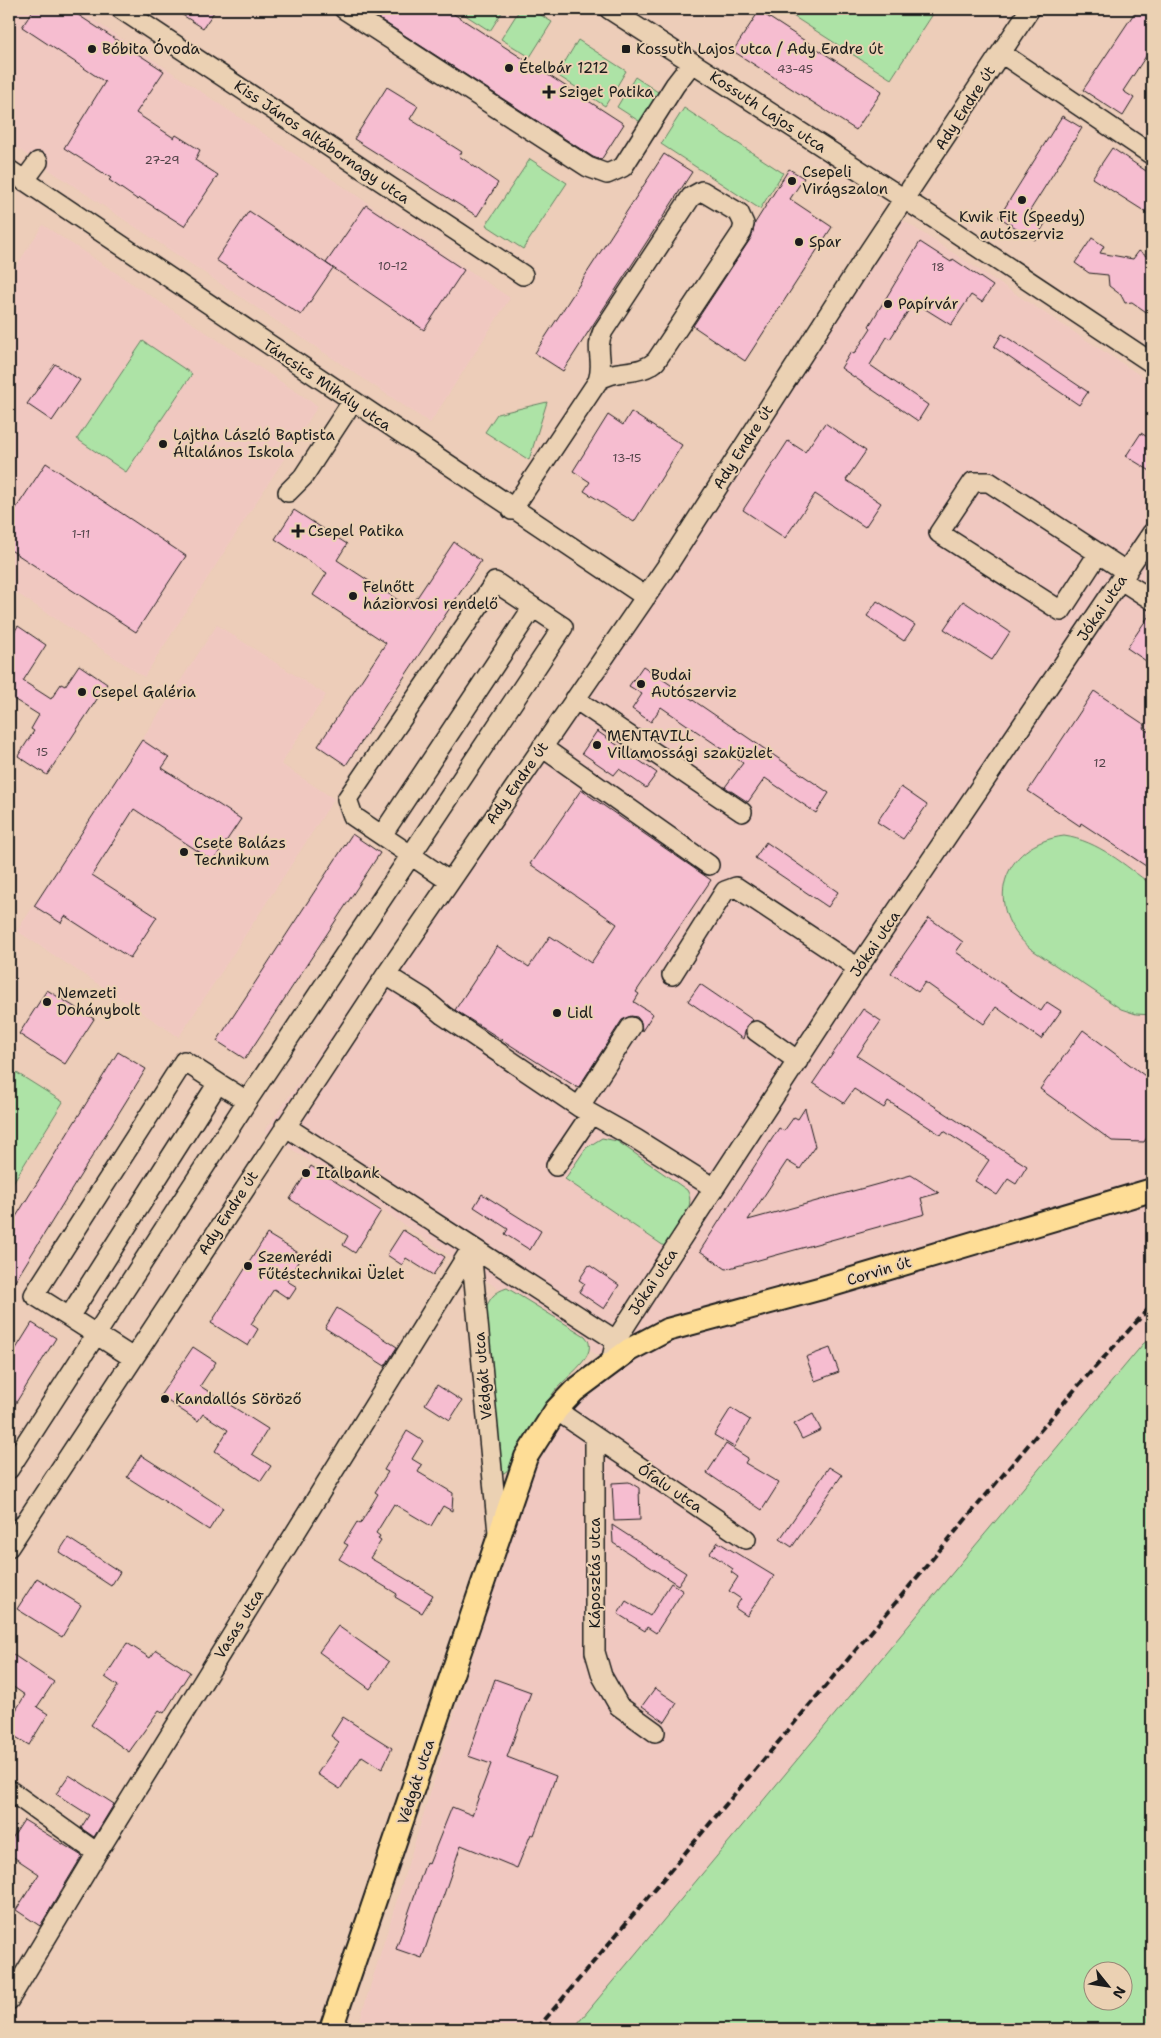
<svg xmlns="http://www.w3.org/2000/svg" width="1161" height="2038" font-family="'Shantell Sans',sans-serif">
<rect width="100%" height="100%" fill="#edcdb9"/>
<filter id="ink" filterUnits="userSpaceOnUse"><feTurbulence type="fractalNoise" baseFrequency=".02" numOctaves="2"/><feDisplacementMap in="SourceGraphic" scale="10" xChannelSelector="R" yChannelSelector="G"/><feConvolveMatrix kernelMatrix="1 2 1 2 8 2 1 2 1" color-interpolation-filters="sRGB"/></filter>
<g filter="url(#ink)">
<path fill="#f0c8c0" d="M9 9H77L510 298 430 423 9 143Z
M898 217 1152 383V1337L1143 1344 573 2029H357L549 1409 613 1366 265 1131Z
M43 225 318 406 144 677 9 588V277Z
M217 625 326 695 281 764 334 799 179 1037 17 931Z"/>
<path fill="#ade3a6" stroke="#648061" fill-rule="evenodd" d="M456 9H504L490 31Z
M520 9H531L552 22 530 57 501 39Z
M782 9H925L933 14 891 79Z
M578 40 626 71 605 106 557 75Z
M635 77 661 94 642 123 617 107Z
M684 108 783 173 760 209 661 144Z
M530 159 567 183 523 249 486 225Z
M143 341 192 374 126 472 77 439Z
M547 402 529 460 485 432 497 414Z
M1064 836C1099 841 1124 865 1152 885V1015L1136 1014 1121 1009 1031 949C982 908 1001 844 1064 836Z
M9 1068 63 1102 9 1189Z
M602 1138 617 1141 687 1190C698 1208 674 1231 664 1246L565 1179 586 1148Z
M507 1288 585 1336C602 1354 566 1376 554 1392 541 1410 519 1464 504 1473L500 1472 485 1310C490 1298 494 1292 507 1288Z
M1152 1337V2029H573L1143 1344ZM1094 1970H1124V2000H1094Z"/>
<path fill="#f6bdd0" stroke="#1c1c1c" d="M34 9H69L164 71 136 113 174 138 176 135 200 150 195 160 218 175 184 226 140 198 138 200 109 180 111 178 64 148 105 82 22 27Z
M173 9H216L203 28Z
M364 9H446L624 124 601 160 593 157Z
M1137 9H1152V47L1123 91 1134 98 1123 116 1083 90Z
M759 11 882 91 856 130 733 51Z
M387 87 418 106 410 119 462 152 459 156 498 183 477 216 354 139Z
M1062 116 1082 128 1029 212 1046 222 1035 240 999 217Z
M1112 148 1152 175V216L1092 178Z
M664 154 692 172 563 371 535 353Z
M789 169 804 178 790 199 832 227 745 361 693 326 751 238 755 223Z
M366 205 464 270 424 330 326 263Z
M249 211 333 268 301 315 216 260Z
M1092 238 1104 246 1100 253 1133 259 1139 251 1152 260V316L1132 302 1125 303 1121 295 1109 286 1108 275 1089 273 1075 263Z
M920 242 951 262 953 259 993 286 982 302 971 295 951 325 914 302 890 339 887 337 870 365 928 405 918 421 841 368 851 352 854 354 871 328 869 326Z
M1002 334 1088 392 1079 405 994 347Z
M55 364 80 380 52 421 27 404Z
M631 412 682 445 634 522 584 491 590 482 573 471 608 415 623 425Z
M825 423 866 451 846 480 881 503 865 527 815 494 785 538 743 510 788 441 805 452Z
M1141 433 1152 440V472L1126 456Z
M46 463 186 556 136 632 9 549V519Z
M294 510 347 544 337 560 410 608 454 542 481 561 346 765 318 746 386 643 313 595 327 573 275 539Z
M877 601 915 625 904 641 867 616Z
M963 601 1010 632 992 660 944 629Z
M1152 611V665L1127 648Z
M18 626 46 645 23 681 51 699 61 684 65 686 79 665 107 684 47 775 18 756 34 731 31 729 39 715 12 698 9 702V640Z
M643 666 829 793 816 813 765 778 748 802 725 787 743 763 661 707 651 722 632 709 642 694 629 686Z
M1094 691 1145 725 1143 728 1152 734V870L1081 823 1080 826 1028 791Z
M597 731 657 773 646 788 619 769 614 775 582 753Z
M142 740 169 758 162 768 241 819 213 861 134 809 92 875 157 917 130 958 65 916 61 923 34 906Z
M901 787 927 805 903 839 877 822Z
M581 790 711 880 636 992 639 994 634 1002 653 1014 642 1031 641 1022 637 1017 631 1016 622 1020 578 1088 455 1010 497 946 529 967 550 936 591 963 617 924 530 864Z
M352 834 380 853 245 1059 217 1041Z
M766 842 838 892 828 907 755 858Z
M929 918 963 942 956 952 1041 1011 1047 1002 1061 1011 1041 1039 996 1007 984 1024 925 982 918 992 891 973Z
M700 984 753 1020 747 1025 743 1039 688 1001Z
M47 990 94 1019 65 1064 19 1034Z
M863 1009 881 1021 857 1056 1027 1166 1016 1184 1008 1179 997 1195 975 1181 989 1160 944 1131 941 1135 888 1101 884 1108 854 1089 844 1103 813 1083Z
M1083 1030 1152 1081V1130L1144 1142 1112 1141 1040 1089Z
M118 1052 146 1069 9 1291V1228Z
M805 1108 815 1146 800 1169 787 1161 748 1220 911 1175 939 1193 921 1198 925 1214 726 1269 700 1251 779 1128 784 1131 794 1117 798 1119Z
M311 1166 381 1211 355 1253 343 1245 348 1236 290 1199Z
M482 1194 541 1231 530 1250 505 1234 508 1229 474 1207Z
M403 1230 445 1257 433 1275 406 1258 402 1265 387 1255Z
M267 1234 302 1255 287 1281 297 1287 289 1299 274 1289 251 1324 258 1329 248 1346 211 1323Z
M589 1265 619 1285 604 1309 579 1292 585 1284 579 1280Z
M337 1308 397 1347 385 1366 325 1328Z
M32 1323 56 1338 9 1414V1360Z
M193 1347 216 1362 200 1386 268 1429 252 1454 271 1466 261 1481 215 1451 228 1430 203 1414 198 1421 160 1396Z
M830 1348 839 1372 815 1381 806 1357Z
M437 1385 462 1401 450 1420 425 1404Z
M731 1408 750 1420 734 1447 714 1435Z
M813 1414 821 1430 802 1439 794 1424Z
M407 1431 423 1441 412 1459 422 1465 418 1472 453 1493 452 1511 443 1506 431 1526 394 1504 376 1533 380 1536 378 1539 381 1541 370 1558 433 1595 422 1613 395 1597 397 1594 339 1559 348 1545 344 1543 357 1522 360 1524 378 1494 375 1492 388 1472 384 1470Z
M726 1444 748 1458 745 1463 779 1483 762 1510 707 1473Z
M141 1455 223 1508 209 1530 127 1477Z
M829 1467 842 1475 792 1547 780 1539Z
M629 1482 639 1488 640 1520 614 1521 612 1483Z
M612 1525 686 1573 678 1585 613 1543Z
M68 1538 120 1572 111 1586 59 1552Z
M718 1542 774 1576 747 1616 735 1608 741 1599 729 1591 738 1577 731 1572 733 1569 710 1553Z
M37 1578 81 1605 62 1637 17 1609Z
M671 1583 683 1591 656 1633 647 1627 645 1631 618 1614 626 1601 650 1616Z
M338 1626 389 1662 370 1689 319 1652Z
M127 1643 150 1658 156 1650 190 1672 164 1713 159 1710 129 1752 91 1725 118 1686 105 1677Z
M9 1652 54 1682 37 1707 48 1714 29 1745 9 1733V1722L25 1695 9 1684Z
M495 1679 531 1692 507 1757 556 1776 534 1835 531 1834 517 1868 461 1845 422 1958 396 1949 426 1862 429 1864 452 1807 472 1815 491 1764 468 1756Z
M655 1688 677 1703 665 1722 642 1706Z
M343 1717 392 1748 382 1769 362 1756 340 1789 317 1774 339 1742 331 1736Z
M69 1775 114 1804 94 1837 81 1828 89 1815 56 1794Z
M24 1820 82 1856 40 1926 16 1910 39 1874 9 1854V1843Z"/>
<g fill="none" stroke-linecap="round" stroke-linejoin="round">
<defs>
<path id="minor" d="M121 9 523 275
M344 9 588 167 607 174 623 167 675 85 692 63
M609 9 943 224 1152 363
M1001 53 1152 155
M9 170 646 597
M24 181 38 162
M288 492 303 477 352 402
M512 510 598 381C605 362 594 350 603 331L691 197 702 191 739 213 744 224 742 232 656 361C639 377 616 367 598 381
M1098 554 1061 611 939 533 973 482H989L1127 572
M1121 580 1152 600
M575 699 742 812
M542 747 709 865
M382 835 533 607
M386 975 423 998 443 1015 579 1107 636 1139 714 1188
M672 975 725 891 736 887 858 968
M756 1031 798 1061
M579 1107 631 1027
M285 1126 626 1347
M556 1166 591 1114
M471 1249 498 1533
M69 1317 34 1295 184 1061 218 1083
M133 1358 69 1317 218 1083 247 1101
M611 1362 616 1340 677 1245 858 968 1152 533
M556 1410 746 1539
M595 1437V1652L602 1676 619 1706 655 1732
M9 1469 247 1101 563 627 495 582 347 799 353 816 449 881
M9 1547 386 975 669 563 864 259 1030 9
M9 1790 97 1853
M9 2000 97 1853 471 1249"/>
<path id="major" d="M331 2029 526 1457 556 1410 574 1391 629 1350 667 1330 822 1288 1152 1190"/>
</defs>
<use href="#minor" stroke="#1c1c1c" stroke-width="22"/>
<use href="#major" stroke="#1c1c1c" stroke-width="26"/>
<use href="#minor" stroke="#ebd1b3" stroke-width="19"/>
<use href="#major" stroke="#fedd96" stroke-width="22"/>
<path stroke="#1c1c1c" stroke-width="4" stroke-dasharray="8 4" stroke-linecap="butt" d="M537 2029 1077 1387 1152 1305"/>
</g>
</g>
<g fill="#1c1c1c" stroke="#ebd1b3" stroke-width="2">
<circle cx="92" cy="49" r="5"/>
<rect x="621" y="44" width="10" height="10" rx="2.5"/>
<circle cx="509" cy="68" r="5"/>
<path d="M546.5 84.5h5v5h5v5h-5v5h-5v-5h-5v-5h5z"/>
<circle cx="792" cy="181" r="5"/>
<circle cx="1022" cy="200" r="5"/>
<circle cx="799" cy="242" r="5"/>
<circle cx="888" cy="304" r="5"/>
<circle cx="163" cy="444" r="5"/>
<path d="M295.5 523.5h5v5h5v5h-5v5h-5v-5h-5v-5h5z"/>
<circle cx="353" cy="596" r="5"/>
<circle cx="641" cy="684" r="5"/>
<circle cx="82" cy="692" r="5"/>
<circle cx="597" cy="745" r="5"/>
<circle cx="184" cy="852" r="5"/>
<circle cx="47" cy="1002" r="5"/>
<circle cx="557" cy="1013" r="5"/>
<circle cx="306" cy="1173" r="5"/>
<circle cx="248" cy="1266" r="5"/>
<circle cx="165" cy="1399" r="5"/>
</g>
<g text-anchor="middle" stroke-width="4" stroke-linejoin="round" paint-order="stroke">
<g font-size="12" fill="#524449">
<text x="795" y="73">43-45</text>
<text x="162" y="164">27-29</text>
<text x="393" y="270">10-12</text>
<text x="938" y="271">18</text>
<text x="627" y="462">13-15</text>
<text x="81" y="538">1-11</text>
<text x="42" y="756">15</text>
<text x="1100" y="767">12</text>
</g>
<g font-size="15" fill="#1c1c1c" stroke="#ebd1b3" text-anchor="start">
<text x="102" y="54">Bóbita Óvoda</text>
<text x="636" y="54">Kossuth Lajos utca / Ady Endre út</text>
<text x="519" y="73">Ételbár 1212</text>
<text x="559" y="97">Sziget Patika</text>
<text x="802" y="177">Csepeli<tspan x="802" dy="17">Virágszalon</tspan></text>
<text x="1022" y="222" text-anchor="middle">Kwik Fit (Speedy)<tspan x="1022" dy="17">autószerviz</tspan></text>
<text x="809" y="247">Spar</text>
<text x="898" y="309">Papírvár</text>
<text x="173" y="440">Lajtha László Baptista<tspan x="173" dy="17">Általános Iskola</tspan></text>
<text x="308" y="536">Csepel Patika</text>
<text x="363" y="592">Felnőtt<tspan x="363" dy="17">háziorvosi rendelő</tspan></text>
<text x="651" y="680">Budai<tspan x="651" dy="17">Autószerviz</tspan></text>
<text x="92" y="697">Csepel Galéria</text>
<text x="607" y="741">MENTAVILL<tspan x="607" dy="17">Villamossági szaküzlet</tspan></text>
<text x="194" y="848">Csete Balázs<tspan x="194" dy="17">Technikum</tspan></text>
<text x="57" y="998">Nemzeti<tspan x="57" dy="17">Dohánybolt</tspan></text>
<text x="567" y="1018">Lidl</text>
<text x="316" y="1178">Italbank</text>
<text x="258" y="1262">Szemerédi<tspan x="258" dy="17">Fűtéstechnikai Üzlet</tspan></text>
<text x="175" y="1404">Kandallós Söröző</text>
</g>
<g font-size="15" fill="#1c1c1c" stroke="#ebd1b3">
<text transform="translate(965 108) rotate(-57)" y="5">Ady Endre út</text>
<text transform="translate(768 112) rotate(33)" y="5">Kossuth Lajos utca</text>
<text transform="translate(322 142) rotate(34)" y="5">Kiss János altábornagy utca</text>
<text transform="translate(327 385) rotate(34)" y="5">Táncsics Mihály utca</text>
<text transform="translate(743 447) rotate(-57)" y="5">Ady Endre út</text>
<text transform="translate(1102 608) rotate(-56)" y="5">Jókai utca</text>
<text transform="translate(517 783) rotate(-55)" y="5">Ady Endre út</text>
<text transform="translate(875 944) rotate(-56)" y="5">Jókai utca</text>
<text transform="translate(228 1213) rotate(-57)" y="5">Ady Endre út</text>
<text transform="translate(879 1271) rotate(-17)" y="5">Corvin út</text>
<text transform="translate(653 1282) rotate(-57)" y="5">Jókai utca</text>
<text transform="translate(483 1376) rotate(-95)" y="5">Védgát utca</text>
<text transform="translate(670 1488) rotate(34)" y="5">Ófalu utca</text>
<text transform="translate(595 1573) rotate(-90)" y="5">Káposztás utca</text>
<text transform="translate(239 1624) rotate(-58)" y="5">Vasas utca</text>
<text transform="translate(416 1782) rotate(-72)" y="5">Védgát utca</text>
</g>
</g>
<rect width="1161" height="2038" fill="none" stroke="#ebd1b3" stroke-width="30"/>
<rect x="15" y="15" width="1131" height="2008" fill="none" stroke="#1c1c1c" stroke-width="2" filter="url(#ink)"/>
<g transform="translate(1108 1986) rotate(120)"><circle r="24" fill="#ebd1b3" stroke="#988977"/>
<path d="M0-4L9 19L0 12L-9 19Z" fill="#1c1c1c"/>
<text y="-8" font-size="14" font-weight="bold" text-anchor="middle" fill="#1c1c1c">N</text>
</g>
</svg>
